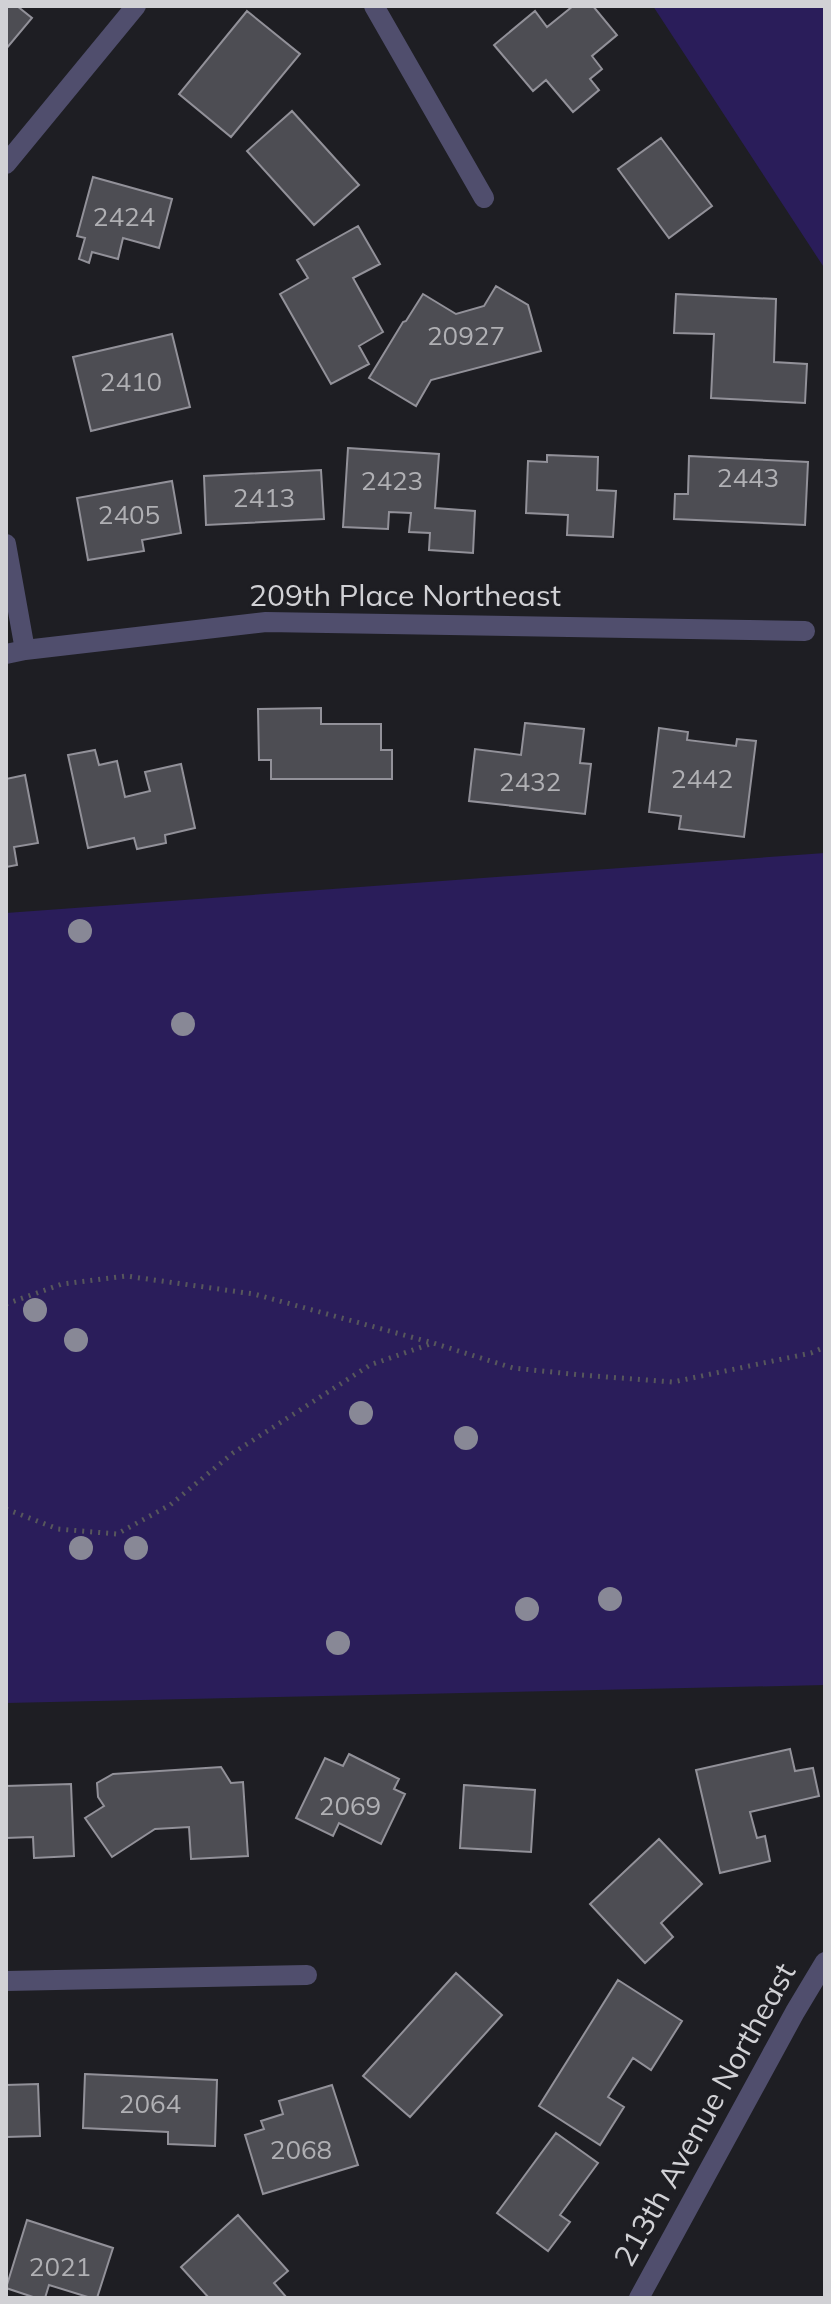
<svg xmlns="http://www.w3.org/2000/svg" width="831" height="2304" font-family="Mulish,sans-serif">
<rect width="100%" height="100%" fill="#1e1e23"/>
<path fill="#2a1d5a" d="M653 6H825V269Z
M825 853V1685L6 1703V913Z"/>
<path fill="#4d4d53" stroke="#929199" stroke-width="2" d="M6 6H17L32 18 6 49Z
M573 6H593L617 35 592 56 602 69 590 79 599 90 573 112 546 80 533 91 494 45 535 11 547 27Z
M247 11 300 54 231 137 179 94Z
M292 111 359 185 314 225 247 151Z
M661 138 712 206 669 238 618 169Z
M93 177 172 199 159 248 123 238 118 259 92 252 89 263 79 259 85 238 77 236Z
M358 226 380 264 353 278 383 332 359 346 369 364 331 384 280 294 308 278 297 260Z
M496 286 528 305 541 351 431 380 416 406 369 378 403 322 406 321 423 294 456 314 484 306Z
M676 294 776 299 774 362 807 364 805 403 711 398 714 334 674 333Z
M172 334 190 407 91 431 73 357Z
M348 448 439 454 435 508 475 511 473 553 429 550 430 533 409 532 411 513 389 512 388 529 343 527Z
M547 455 598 457 597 490 616 491 613 537 567 535 568 515 526 513 528 461 547 462Z
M689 456 808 462 805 525 674 519 675 494H688Z
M321 470 324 519 206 525 204 476Z
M172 481 181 533 142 540 144 551 88 560 77 498Z
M321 708V724H381V750H392V779H271V760H259L258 709Z
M525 723 584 729 580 763 591 764 585 814 469 801 475 749 521 755Z
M659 728 688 732 687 740 736 746 737 739 756 741 744 837 679 829 681 816 649 812Z
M95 750 99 765 117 761 125 797 150 791 145 772 181 764 195 828 165 835 166 843 137 849 134 838 88 848 68 755Z
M25 775 38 843 14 847 17 865 6 867V779Z
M790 1749 795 1771 813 1768 819 1796 750 1812 757 1838 765 1836 770 1861 720 1873 696 1770Z
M349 1754 399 1779 394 1789 405 1794 381 1844 339 1823 333 1836 296 1818 325 1758 343 1766Z
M221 1767 231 1783 243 1782 248 1856 191 1859 189 1827 155 1829 112 1857 85 1818 104 1806 98 1797 97 1783 113 1774Z
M71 1784 74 1856 34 1858 33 1837 6 1838V1786Z
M464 1785 535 1790 531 1852 460 1848Z
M659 1839 702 1884 661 1923 673 1937 645 1963 590 1904Z
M456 1973 502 2015 410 2117 363 2076Z
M618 1980 682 2021 651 2070 633 2058 608 2097 624 2107 600 2145 539 2106Z
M85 2074 217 2080 215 2146 168 2144V2132L83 2128Z
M38 2084 40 2136 6 2137V2085Z
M332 2085 358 2165 263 2194 245 2135 264 2129 261 2121 283 2114 279 2101Z
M556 2133 598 2163 560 2215 570 2222 548 2251 497 2213Z
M238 2215 288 2271 274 2283 287 2298H209L181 2267Z
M27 2220 113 2248 97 2298H91L49 2285 45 2298H36L6 2288Z"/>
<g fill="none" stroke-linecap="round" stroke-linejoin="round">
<path stroke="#57575c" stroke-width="5" stroke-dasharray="2 6" stroke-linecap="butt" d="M6 1304 62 1284 126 1276 254 1294 433 1343 513 1368 581 1375 673 1382 811 1353 825 1347
M6 1509 58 1529 117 1534 170 1505 233 1453 370 1365 433 1343"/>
<path stroke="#504e6d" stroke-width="20" d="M374 6 484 198
M6 164 136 6
M6 544 25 650
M6 654 25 650 266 622 805 631
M6 1981 307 1975
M639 2298 795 2012 825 1962"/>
</g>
<g fill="#888896">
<circle cx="80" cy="931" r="12"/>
<circle cx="183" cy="1024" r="12"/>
<circle cx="35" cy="1310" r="12"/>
<circle cx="76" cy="1340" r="12"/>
<circle cx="361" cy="1413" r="12"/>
<circle cx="466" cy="1438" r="12"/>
<circle cx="81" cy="1548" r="12"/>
<circle cx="136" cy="1548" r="12"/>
<circle cx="610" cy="1599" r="12"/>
<circle cx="527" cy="1609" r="12"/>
<circle cx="338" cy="1643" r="12"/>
</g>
<g text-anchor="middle" stroke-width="6" stroke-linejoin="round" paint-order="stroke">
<g font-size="26" fill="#b0b0b4">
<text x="124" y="226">2424</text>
<text x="466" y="345">20927</text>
<text x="131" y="391">2410</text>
<text x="748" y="487">2443</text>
<text x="392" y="490">2423</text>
<text x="264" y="507">2413</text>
<text x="129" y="524">2405</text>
<text x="702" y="788">2442</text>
<text x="530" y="791">2432</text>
<text x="350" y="1815">2069</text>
<text x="150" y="2113">2064</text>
<text x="301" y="2159">2068</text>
<text x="60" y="2276">2021</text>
</g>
<g font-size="30" fill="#d1d1d5" stroke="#1e1e23">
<text x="405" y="606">209th Place Northeast</text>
<text transform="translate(705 2115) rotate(-61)" y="10">213th Avenue Northeast</text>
</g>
</g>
<rect width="831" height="2304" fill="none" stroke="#d1d1d5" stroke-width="16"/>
</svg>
